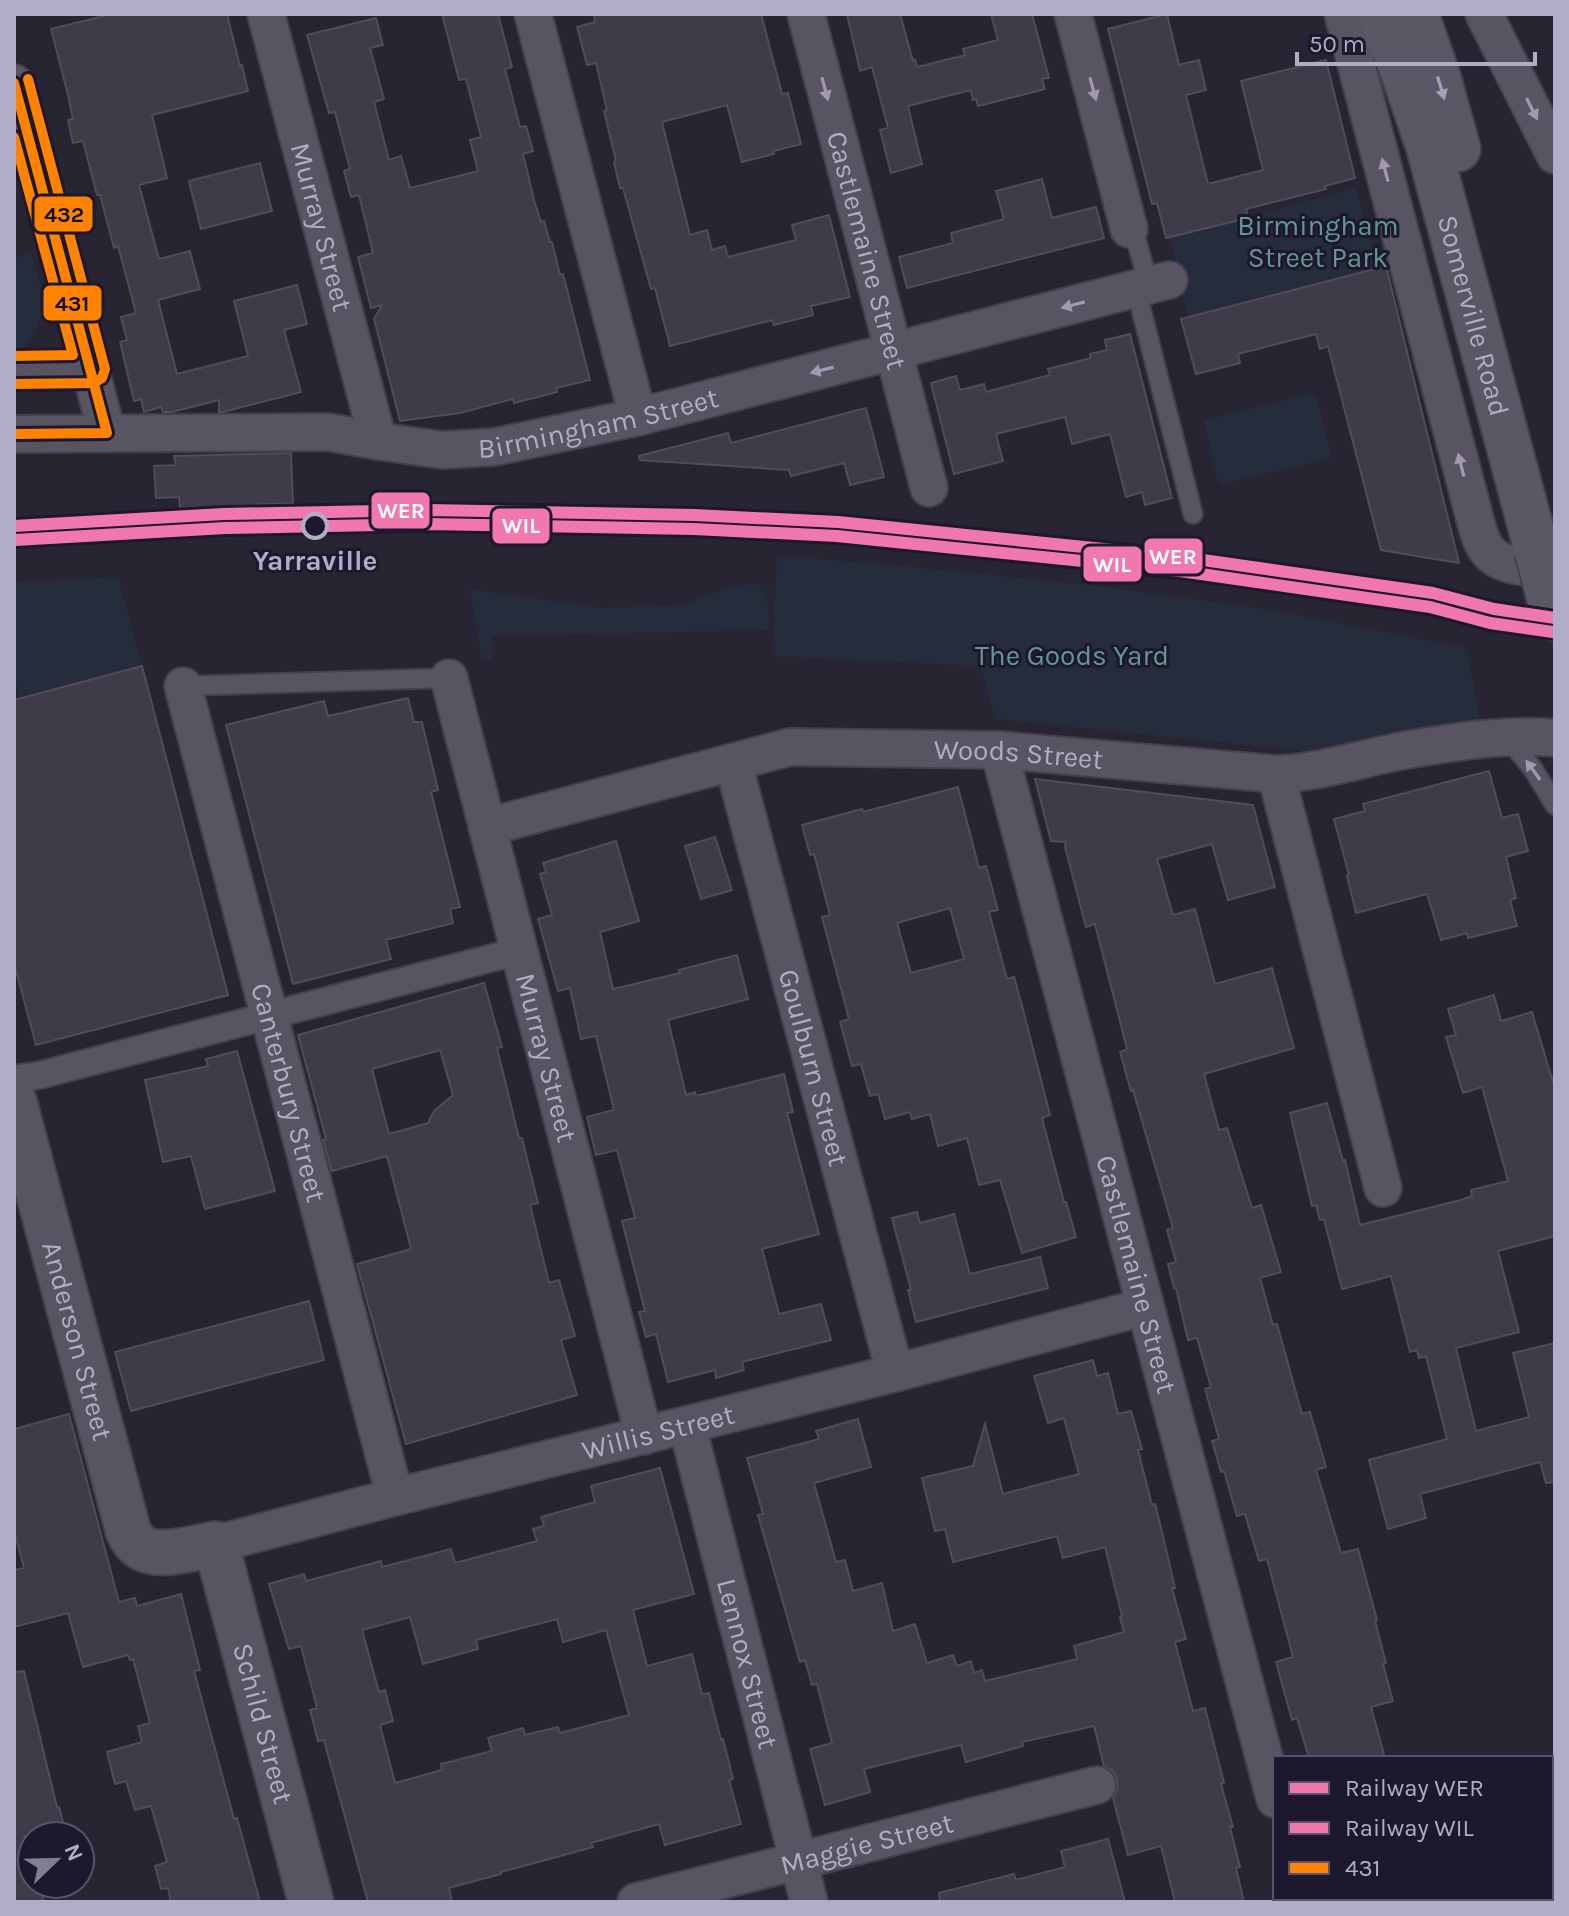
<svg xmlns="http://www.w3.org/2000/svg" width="1569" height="1916" font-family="Karla,sans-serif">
<rect width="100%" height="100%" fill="#282532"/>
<path fill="#252c3c" d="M1356 188 1378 268 1188 317 1170 237Z
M31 253C39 282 51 304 34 332 28 343 25 349 14 355V258Z
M1316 393 1332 458 1219 485 1203 420Z
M777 556 903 566 1089 585 1271 610 1467 648 1480 722 1312 752 996 719 980 666 772 656Z
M118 577 142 666 20 698 14 673V582Z
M758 584C769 598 769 612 770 630L492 636V659H482L470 589 601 608 684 605 733 586Z"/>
<path fill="#3e3c48" stroke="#504c5a" stroke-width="2" fill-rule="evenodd" d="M112 14H227L240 66 242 65 248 91 152 115 167 178 139 185 159 259 190 251 200 289 158 300 177 374 248 356 234 301 297 285 307 324 284 330 301 392 223 412H219V400L172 412H163L161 407 144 412 141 399 134 401 120 342 127 340 121 317 136 313 118 246 114 248 100 195H97L83 141 73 143 68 120 73 119 68 95 51 29Z
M442 14H498L512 67 505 69 520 127 526 126 533 151 523 154 534 200 541 222 544 221 550 242H552L560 275 563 274 590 380 556 388 557 392 514 403 513 399 460 413 400 421 374 319 382 305 371 308 358 257 373 253 359 195 351 197 344 171 350 169 335 112 329 113 307 35 376 18 383 45 370 48 384 99 374 102 389 160 401 156 410 188 478 171 470 140 481 137 466 79 459 80Z
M594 14H761L782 94 788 93 801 144 773 151 774 154 742 162 727 105 662 122 690 235 707 230 712 250 725 246 728 257 796 240 792 225 829 215 850 297 811 306 813 315 774 325 772 320 670 346 655 288 651 289 623 188H620L614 162 616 161 604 111 607 110 596 63 587 65 577 27 595 22Z
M847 14H900L913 61 915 60 917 67 965 55 963 49 998 40 991 14H1032L1049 78 1042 79 1045 89 978 106 976 99 973 100 971 90 908 106 922 164 891 173 880 130 888 128 872 67 860 71Z
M1167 14 1179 65 1199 60 1206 90 1186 95 1208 184 1263 170 1241 81 1326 60 1355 178 1325 186 1326 189 1246 209 1248 218 1166 238 1157 203 1152 204 1108 29Z
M260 163 272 211 201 229 189 181Z
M1042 179 1052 218 1096 207 1104 238 907 288 899 257 953 243 951 233 1004 219 996 191Z
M1386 266 1459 563 1381 550 1328 346 1320 349 1316 334 1238 354 1240 363 1196 374 1181 319Z
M1130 334 1172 498 1145 505 1142 492 1126 497 1110 434 1072 444 1065 417 996 434 1003 461 954 474 931 383 956 376 960 390 984 384 986 392 1050 375 1048 369 1091 358 1090 354 1107 350 1105 340Z
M866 408 884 477 850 485 844 463 791 476 789 470 640 460 639 456 728 433 731 443Z
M291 453 293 503 180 508 179 497 156 498 154 466 176 465 174 456Z
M142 666 228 995 36 1045 14 963V700Z
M408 698 414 722H422L438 790 431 792 460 907 450 909 453 923 386 940 391 959 293 984 226 725 324 701 328 716Z
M1489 771 1502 818 1518 814 1528 851 1506 857 1516 898 1510 900 1517 926 1468 938 1467 933 1441 940 1427 894 1356 913 1347 876 1349 875 1334 819 1365 811 1363 804Z
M1035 779 1253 805 1275 887 1228 900 1212 844 1157 859 1173 915 1195 909 1215 984 1272 968 1294 1048 1204 1074 1219 1130 1227 1128 1252 1208 1261 1205 1281 1272 1260 1278 1273 1325 1277 1324 1302 1414 1310 1412 1326 1467 1316 1470 1341 1553 1358 1549 1377 1620 1375 1621 1386 1663 1383 1664 1393 1701 1371 1707 1385 1758H1309L1297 1718 1292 1720 1276 1662 1293 1657 1267 1559 1259 1561 1245 1514 1237 1516 1224 1471 1221 1472 1212 1441 1219 1439 1205 1389 1211 1387 1197 1338 1188 1340 1176 1288H1174L1168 1264 1176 1262 1167 1230 1173 1228 1133 1090 1131 1091 1120 1052 1127 1049 1095 924 1086 927 1065 847 1066 842 1051 841Z
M958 787 979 868 986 866 998 910 989 912 1007 979 1014 977 1021 1002 1050 1115 1042 1118 1064 1202H1066L1076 1237 1022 1253 1000 1180 979 1185 967 1138 938 1146 930 1114 912 1119 910 1112 885 1119 878 1094 870 1096 861 1064 852 1066 840 1022 849 1019 822 917 830 915 814 854 810 855 802 825 862 809 863 812ZM950 908 964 959 911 973 897 923Z
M715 837 732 890 701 899 685 846Z
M616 841 639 921 600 932 613 989 680 973 679 970 737 955 748 999 668 1020 686 1095 695 1092 696 1096 784 1074 793 1112 787 1113 819 1234 762 1249 779 1314 821 1304 831 1340 742 1362 744 1370 716 1378 715 1370 668 1382 656 1334 646 1337 639 1312 645 1311 622 1221 635 1218 617 1150 596 1155 587 1117 614 1110 596 1036 581 1039 570 988 558 991 538 919 552 915 540 874 546 872 543 863Z
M484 983 502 1047 497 1048 519 1138H522L538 1203 530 1205 549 1283 559 1280 575 1336 561 1340 577 1395 406 1444 357 1264 411 1249 387 1156 332 1171 323 1140 326 1139 298 1035ZM440 1050 453 1095 434 1111 428 1123 389 1134 372 1069Z
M1494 995 1501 1021 1532 1012 1555 1089V1236L1498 1251 1519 1332 1456 1348 1476 1431 1529 1417 1513 1353 1555 1343V1482L1546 1483 1540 1462 1420 1494 1426 1518 1388 1529 1369 1460 1447 1439 1426 1356 1419 1358 1417 1350 1410 1352 1391 1276 1342 1289 1324 1219 1320 1220 1316 1205 1312 1206 1290 1113 1327 1103 1343 1161 1345 1160 1360 1225 1461 1200 1472 1196 1471 1190 1508 1181 1482 1087 1463 1093 1446 1037 1456 1035 1448 1009Z
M237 1051 275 1191 205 1209 191 1156 163 1162 145 1080 208 1066 206 1059Z
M917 1212 920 1223 954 1214 970 1274 1040 1257 1048 1288 916 1322 908 1290H911L892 1218Z
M309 1301 324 1360 131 1411 115 1352Z
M1093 1360 1097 1376 1108 1373 1118 1414 1131 1411 1142 1449 1138 1450 1152 1505 1155 1504 1162 1532 1175 1588H1172L1186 1639 1175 1642 1193 1711 1205 1708 1224 1783 1221 1784 1233 1827H1230L1240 1867 1236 1868 1244 1902H1175L1161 1846 1128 1855 1113 1798 1117 1790V1779L1113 1771 1104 1766 1094 1726 1022 1742 1023 1746 966 1762 961 1745 864 1769 870 1792 825 1805 810 1749 832 1743 817 1684 812 1685 805 1660 800 1662 758 1515 763 1514 747 1458 819 1439 816 1431 858 1419 871 1467 814 1483 836 1562 845 1560 853 1591 882 1583 893 1631 915 1624 927 1663 953 1655 957 1666 971 1661 974 1673 982 1670 985 1681 1077 1659 1074 1646 1124 1632 1120 1617 1122 1616 1105 1547 1063 1558 1057 1536 953 1562 945 1529 935 1531 922 1478 973 1466 985 1424 1003 1494 1079 1474 1064 1418 1048 1423 1034 1376Z
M69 1414 119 1602 135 1598 137 1606 181 1594 200 1670 194 1671 234 1819 237 1818 260 1902H171L168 1888 161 1889 155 1866 167 1862 151 1806 135 1810 126 1781 115 1784 107 1752 142 1742 138 1726 150 1723 133 1659 130 1660 128 1655 83 1667 68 1613 14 1627V1570L24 1568 14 1530V1429Z
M660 1468 694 1594 633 1610 647 1666 692 1654 702 1694 709 1693 721 1740 723 1739 733 1779 729 1780 741 1824 665 1845 659 1824 591 1843 593 1847 501 1872V1874L449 1888 452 1902H368L324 1740 318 1741 310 1710 317 1708 301 1646 289 1649 269 1584 304 1574 306 1581 381 1561 382 1567 451 1549 455 1563 537 1541 533 1529 544 1526 541 1517 595 1502 591 1486ZM410 1617 423 1664 478 1649 476 1640 557 1619 563 1642 606 1630 629 1715 560 1733 558 1727 525 1735 523 1728 488 1738 492 1751 441 1764 442 1770 395 1783 380 1725 393 1721 385 1690 379 1692 362 1630Z
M24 1671 57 1807H59L67 1836H25L32 1860V1884H39L44 1902H14V1672Z
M1108 1839 1125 1902H940L939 1893 1014 1874 1016 1880 1065 1867 1061 1851Z"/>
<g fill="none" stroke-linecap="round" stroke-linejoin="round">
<defs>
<path id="service" d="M1129 229 1136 239 1149 286
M1136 289 1193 514
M14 370 91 369
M183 686 449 678
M1508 739 1533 769 1555 805"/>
<path id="pedestrian" d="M14 1079 40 1075 519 951"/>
<g id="minor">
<path id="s1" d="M266 14 378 441"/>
<path d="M533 14 638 417"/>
<path id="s2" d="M806 14 929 488"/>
<path d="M1073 14 1129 229"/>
<path d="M1343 14 1476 523C1478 531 1481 540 1485 547 1498 569 1532 567 1555 570"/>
<path d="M1484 14 1555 155"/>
<path d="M14 83 107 433"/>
<path id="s3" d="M14 434 328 432 378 441 442 450 494 447 638 417 1169 280"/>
<path id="s4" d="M449 678 644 1436"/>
<path id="s5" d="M183 686 395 1497"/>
<path id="s6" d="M999 750 1275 1799"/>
<path id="s7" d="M733 762 895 1373"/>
<path d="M1276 774 1383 1188"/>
<path id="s8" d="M487 827 790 747 999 750 1276 774C1317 773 1356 760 1396 752 1445 743 1506 733 1555 738"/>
<path id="s9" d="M687 1425 809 1902"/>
<path id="s10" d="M216 1544 395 1497 895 1373 1144 1307"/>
<path d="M1301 1898 1302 1902"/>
<path id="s11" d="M636 1902 1097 1785"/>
</g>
<g id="tertiary">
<path id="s12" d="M14 1101 128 1530C132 1538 135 1545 144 1549 162 1558 198 1547 216 1544L311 1902"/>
</g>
<g id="secondary">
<path id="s13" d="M1380 14 1403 72 1429 148 1537 551"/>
<path d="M1416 14 1438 77 1458 149"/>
</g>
</defs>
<use href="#service" stroke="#44414c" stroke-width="22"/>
<use href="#pedestrian" stroke="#44414c" stroke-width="30"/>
<use href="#minor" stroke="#44414c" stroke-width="40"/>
<use href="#tertiary" stroke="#44414c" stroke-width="48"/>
<use href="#secondary" stroke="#44414c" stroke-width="48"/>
<use href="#service" stroke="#585462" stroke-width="18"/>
<use href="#pedestrian" stroke="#585462" stroke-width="26"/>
<use href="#minor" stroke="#585462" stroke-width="36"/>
<use href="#tertiary" stroke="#585462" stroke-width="44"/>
<use href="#secondary" stroke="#5b5866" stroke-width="44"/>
<defs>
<path id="secondary-bridge" d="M1537 551 1555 620"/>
</defs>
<use href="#secondary-bridge" stroke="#44414c" stroke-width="48" stroke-linecap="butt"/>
<use href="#secondary-bridge" stroke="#5b5866" stroke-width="44"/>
<defs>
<path id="bus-1" d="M14 83 107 433 14 434"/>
<path id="bus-2" d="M14 137 73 355 14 356"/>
<path id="bus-3" d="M14 384 94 383 102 378 105 369 28 79"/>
</defs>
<use href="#bus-1" stroke="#1d182d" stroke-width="16"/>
<use href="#bus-2" stroke="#1d182d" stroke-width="16"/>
<use href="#bus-3" stroke="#1d182d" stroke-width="16"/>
<use href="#bus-1" stroke="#ff8200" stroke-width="10"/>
<use href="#bus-2" stroke="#ff8200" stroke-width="10"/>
<use href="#bus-3" stroke="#ff8200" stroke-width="10"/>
<defs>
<path id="rail-1" d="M14 526 224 514 429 510 694 515 838 522 1182 557 1433 593 1494 609 1555 618"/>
<path id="rail-2" d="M15 540 225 528 429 524 694 529 837 536 1180 571 1430 607 1490 623 1553 632"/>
</defs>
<use href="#rail-1" stroke="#1d182d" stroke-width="18"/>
<use href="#rail-2" stroke="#1d182d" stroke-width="18"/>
<use href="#rail-1" stroke="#f178af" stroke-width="12"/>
<use href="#rail-2" stroke="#f178af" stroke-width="12"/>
</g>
<defs><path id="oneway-solid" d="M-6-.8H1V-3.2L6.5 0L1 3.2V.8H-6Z" transform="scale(2)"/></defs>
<use fill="#a69fb8" href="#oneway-solid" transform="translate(1441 88) rotate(73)"/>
<g fill="#a19ab2">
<use href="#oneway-solid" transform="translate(825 89) rotate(75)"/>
<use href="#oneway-solid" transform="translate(1093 89) rotate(75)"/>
<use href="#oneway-solid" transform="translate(1532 109) rotate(63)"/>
<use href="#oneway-solid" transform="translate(1385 170) rotate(-105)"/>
<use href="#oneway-solid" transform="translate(1073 305) rotate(165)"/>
<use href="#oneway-solid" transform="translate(822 370) rotate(166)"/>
<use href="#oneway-solid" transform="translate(1461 465) rotate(-104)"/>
<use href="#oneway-solid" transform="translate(1533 770) rotate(-126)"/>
</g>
<circle fill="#1d182d" stroke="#b3acc6" stroke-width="4" cx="315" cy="526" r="12"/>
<g text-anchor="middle" stroke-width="6" stroke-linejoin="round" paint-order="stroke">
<g font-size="28" fill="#639791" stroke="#1d182d">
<text x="1318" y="235">Birmingham<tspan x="1318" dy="32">Street Park</tspan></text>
<text x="1072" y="665">The Goods Yard</text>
</g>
<g font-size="28" fill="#b3acc6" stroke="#1d182d">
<text dy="10" stroke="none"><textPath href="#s1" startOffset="220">Murray Street</textPath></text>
<text dy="10" stroke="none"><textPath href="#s2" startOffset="244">Castlemaine Street</textPath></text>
<text dy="10" stroke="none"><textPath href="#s13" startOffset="316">Somerville Road</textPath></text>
<text dy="10" stroke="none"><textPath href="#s3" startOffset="588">Birmingham Street</textPath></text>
<text dy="10" stroke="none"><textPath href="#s8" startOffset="542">Woods Street</textPath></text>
<text dy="10" stroke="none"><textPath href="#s4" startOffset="392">Murray Street</textPath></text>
<text dy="10" stroke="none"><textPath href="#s7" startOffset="316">Goulburn Street</textPath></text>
<text dy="10" stroke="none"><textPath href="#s5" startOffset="420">Canterbury Street</textPath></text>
<text dy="10" stroke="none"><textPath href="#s6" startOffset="542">Castlemaine Street</textPath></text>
<text dy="10" stroke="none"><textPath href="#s12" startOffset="248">Anderson Street</textPath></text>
<text dy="10" stroke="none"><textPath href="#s10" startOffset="456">Willis Street</textPath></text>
<text dy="10" stroke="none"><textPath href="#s9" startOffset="246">Lennox Street</textPath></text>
<text dy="10" stroke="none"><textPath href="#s12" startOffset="728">Schild Street</textPath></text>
<text dy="10" stroke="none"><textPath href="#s11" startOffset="238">Maggie Street</textPath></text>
</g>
<g font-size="28" font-weight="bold" fill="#b3acc6" stroke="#1d182d">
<text x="315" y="570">Yarraville</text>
</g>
</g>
<g stroke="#1d182d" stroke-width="3">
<rect x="33" y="195" width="61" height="38" rx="8" fill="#ff8200"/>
<rect x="42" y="284" width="61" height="38" rx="8" fill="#ff8200"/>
<rect x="370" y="491" width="61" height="39" rx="8" fill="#f178af"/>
<rect x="491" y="507" width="60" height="38" rx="8" fill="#f178af"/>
<rect x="1143" y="537" width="61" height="38" rx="8" fill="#f178af"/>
<rect x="1082" y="545" width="61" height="38" rx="8" fill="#f178af"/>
</g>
<g font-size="22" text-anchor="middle" font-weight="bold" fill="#fff">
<text x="401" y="518">WER</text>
<text x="521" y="533">WIL</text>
<text x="1173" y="564">WER</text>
<text x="1112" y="572">WIL</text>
</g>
<g font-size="22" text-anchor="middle" font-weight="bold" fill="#111">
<text x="64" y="222">432</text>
<text x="72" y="311">431</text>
</g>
<rect width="1569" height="1916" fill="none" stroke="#b3acc6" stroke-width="32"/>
<rect x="1273" y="1756" width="280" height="144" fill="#1d182d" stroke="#59536a" stroke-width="2"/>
<rect x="1289" y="1782" width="40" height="12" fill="#f178af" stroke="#59536a" stroke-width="2"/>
<text x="1345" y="1796" font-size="24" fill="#b3acc6">Railway WER</text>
<rect x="1289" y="1822" width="40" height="12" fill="#f178af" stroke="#59536a" stroke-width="2"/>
<text x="1345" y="1836" font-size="24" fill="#b3acc6">Railway WIL</text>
<rect x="1289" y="1862" width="40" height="12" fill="#ff8200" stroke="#59536a" stroke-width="2"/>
<text x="1345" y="1876" font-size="24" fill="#b3acc6">431</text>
<g transform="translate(56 1860) rotate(67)"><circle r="38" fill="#1d182d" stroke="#59536a" stroke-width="2"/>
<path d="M0-6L14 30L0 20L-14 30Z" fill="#827d92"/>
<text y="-12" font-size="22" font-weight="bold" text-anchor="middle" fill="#b3acc6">N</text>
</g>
<path d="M1297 52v12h238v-12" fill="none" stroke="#b3acc6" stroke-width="4"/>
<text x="1309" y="52" font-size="24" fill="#b3acc6" stroke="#1d182d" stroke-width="6" paint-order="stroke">50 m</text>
</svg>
